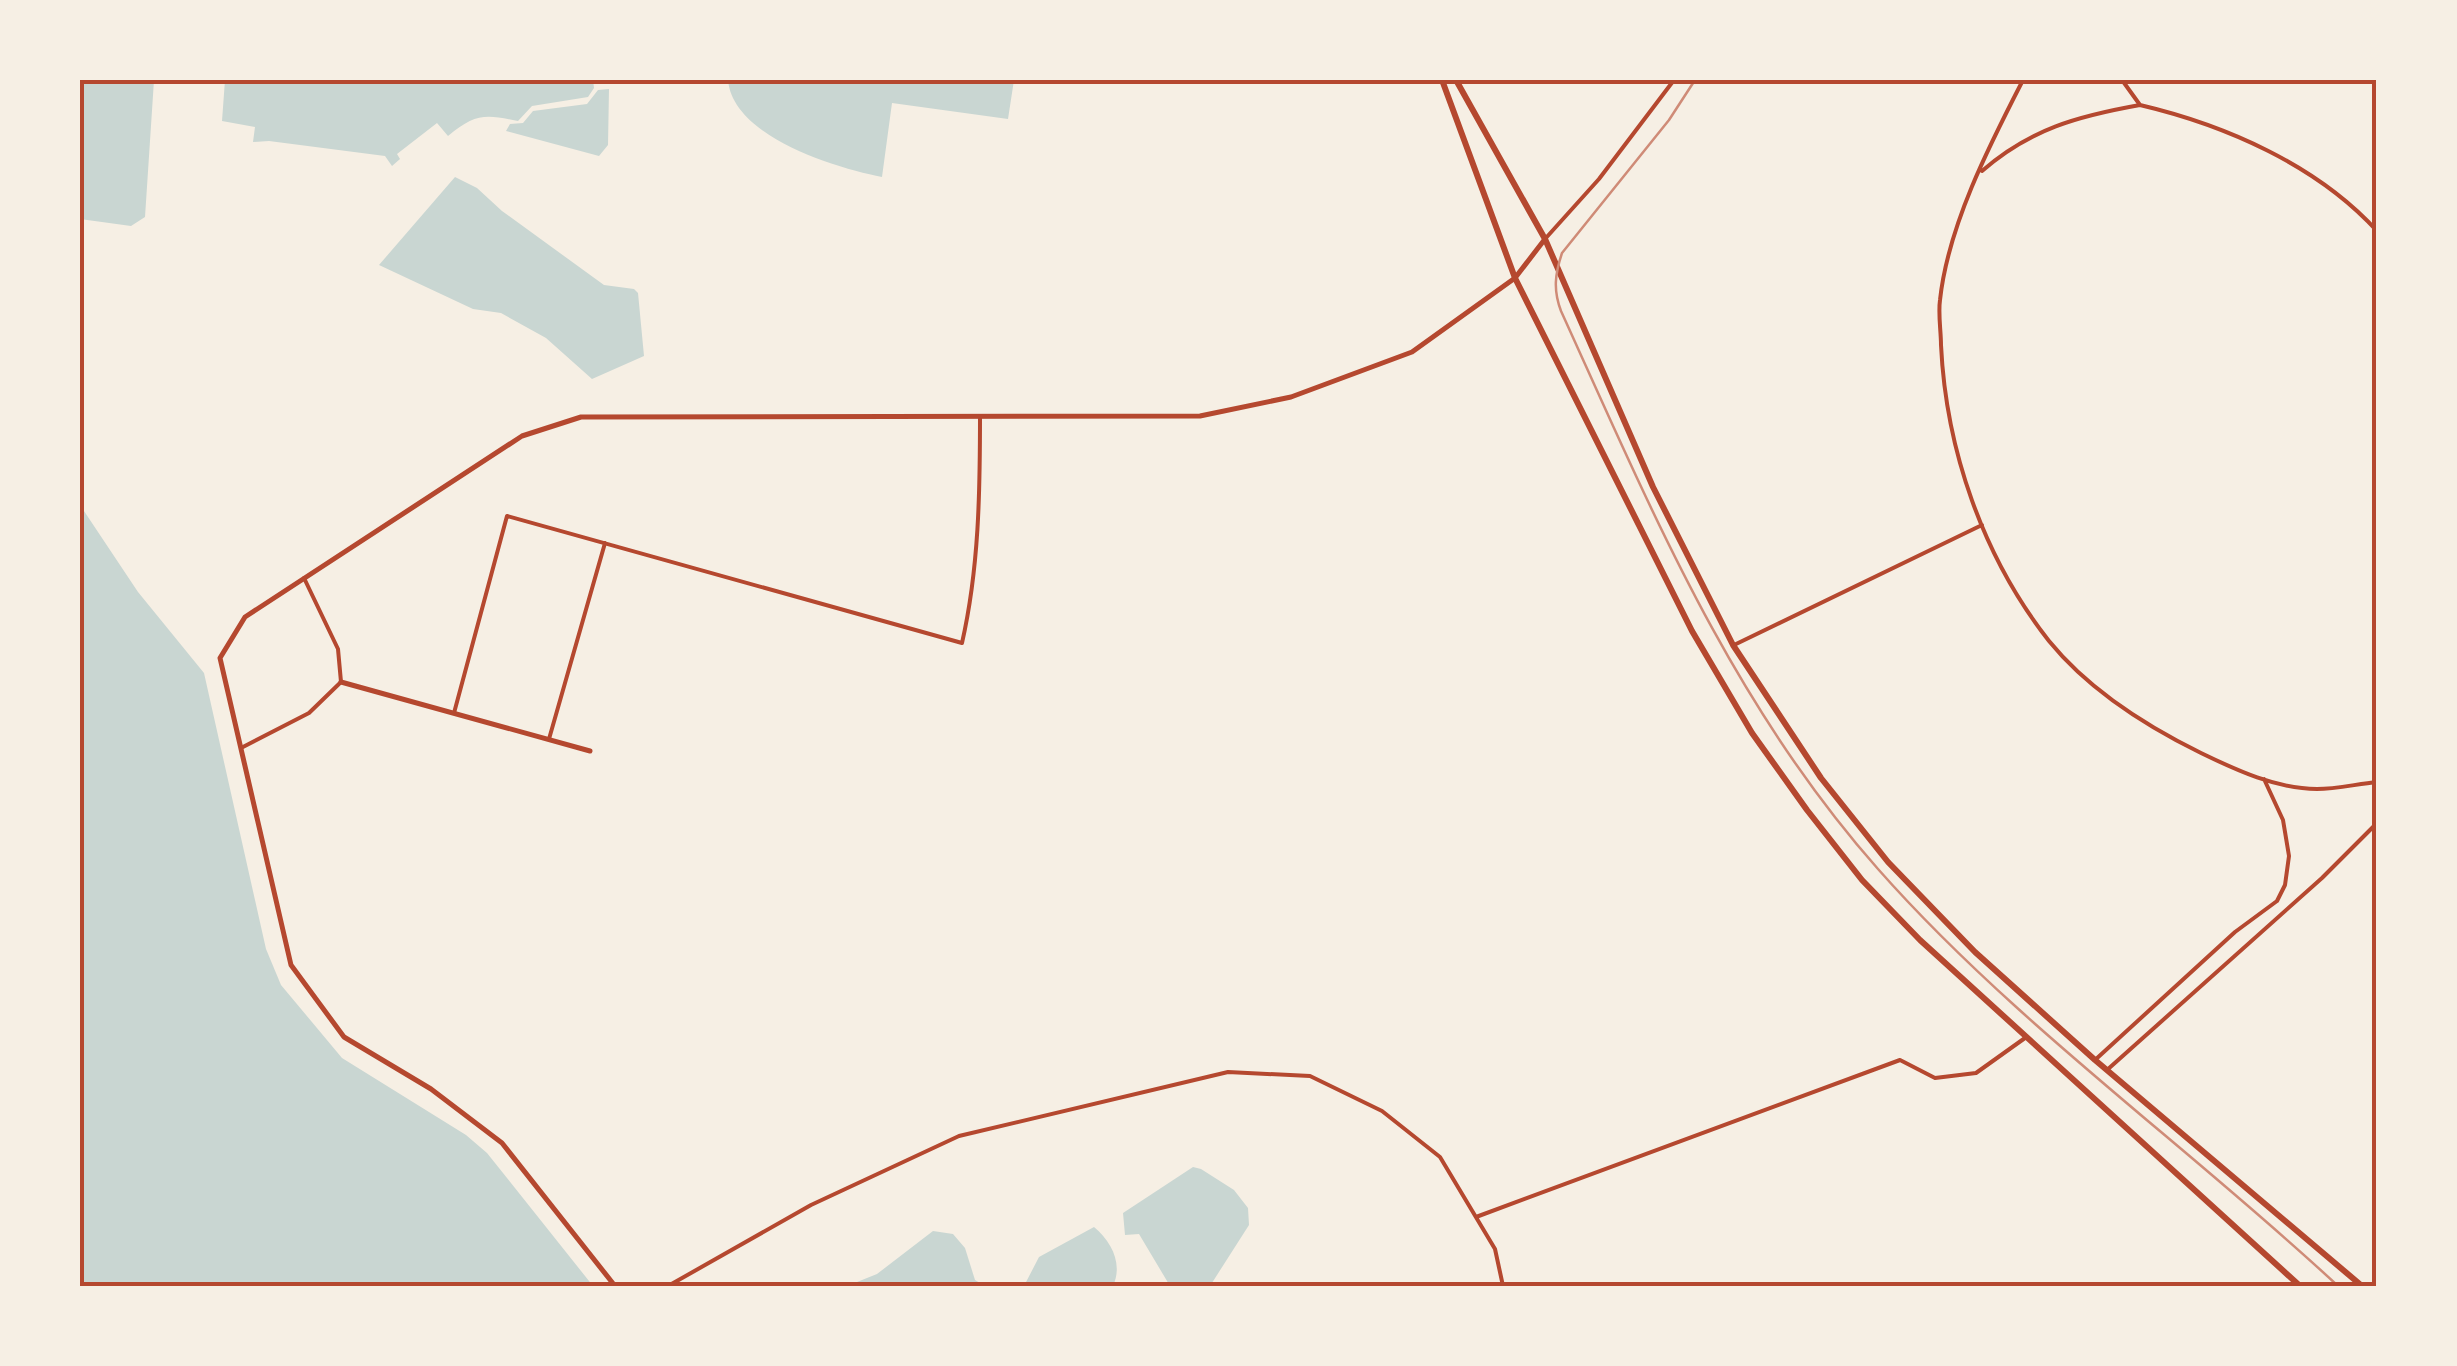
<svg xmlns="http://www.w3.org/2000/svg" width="2457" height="1366" font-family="Quicksand,sans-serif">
<rect width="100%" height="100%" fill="#f6efe4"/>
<path fill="#c9d6d2" d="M80 80H154L145 217 131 226 80 219Z
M225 80H593L594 88 588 97 532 106 518 121C484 114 475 114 448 136L437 123 397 154 400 159 392 166 385 156 269 141 253 142 255 127 222 121Z
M728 80H1014L1008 119 892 103 882 177C836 168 733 137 728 80Z
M609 89 608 145 599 156 506 131 510 124 523 123 533 111 587 104 598 90Z
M455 177 477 188 502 211 604 285 634 289 638 293 644 356 592 379 546 338 501 313 473 309 379 265Z
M80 505 138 592 204 673 266 949 281 985 342 1058 466 1135 487 1153 593 1286H80Z
M1193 1167 1201 1169 1234 1190 1248 1208 1249 1225 1210 1286H1170L1139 1234 1125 1235 1123 1213Z
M1094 1227C1112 1242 1123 1264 1113 1286H1024L1039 1257Z
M933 1231 953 1234 965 1248 975 1280 985 1286H847L877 1274Z"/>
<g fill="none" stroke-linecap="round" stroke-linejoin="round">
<path stroke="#b5482f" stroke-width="4" d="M2023 80C1989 146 1948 226 1940 300 1938 314 1941 331 1941 345 1946 450 1983 557 2049 641 2088 689 2146 726 2201 753 2236 770 2277 789 2317 789 2336 789 2357 784 2377 782
M2140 105C2225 125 2317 165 2377 231
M1982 171C2030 129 2078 116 2140 105L2122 80
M1545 239 1599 179 1674 80
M1734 645 1982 525
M454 713 507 516 962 643C979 568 980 492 980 416
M549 739 605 543
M241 748 309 713 341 682 338 649 304 578
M2095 1060 2235 932 2277 901 2285 885 2289 856 2283 820 2264 779
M2107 1070 2322 878 2377 823
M1476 1217 1900 1060 1935 1078 1976 1073 2025 1038
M668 1286 811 1205 959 1136 1228 1072 1310 1076 1382 1111 1440 1157 1495 1249 1503 1286"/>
<path stroke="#b5482f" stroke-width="5" d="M341 682 590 751
M615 1286 502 1143 431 1089 344 1037 291 965 220 658 245 617 522 436 581 417 1200 416 1291 397 1412 352 1515 278 1545 239"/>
<path stroke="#b5482f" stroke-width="6" d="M1442 80 1515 278 1692 631 1752 733 1807 810 1862 880 1920 940 2300 1286
M1456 80 1545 239 1653 487 1733 645 1821 778 1888 862 1975 952 2095 1060 2362 1286"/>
<path stroke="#cf8b77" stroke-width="2.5" d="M1695 80 1669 120 1562 253C1555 274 1553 290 1561 311 1651 509 1731 703 1878 869 2013 1022 2189 1147 2338 1286"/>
</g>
<rect width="2457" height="1366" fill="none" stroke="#f6efe4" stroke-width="165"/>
<rect x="82" y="82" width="2292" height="1202" fill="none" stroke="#b5482f" stroke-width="4"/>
</svg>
